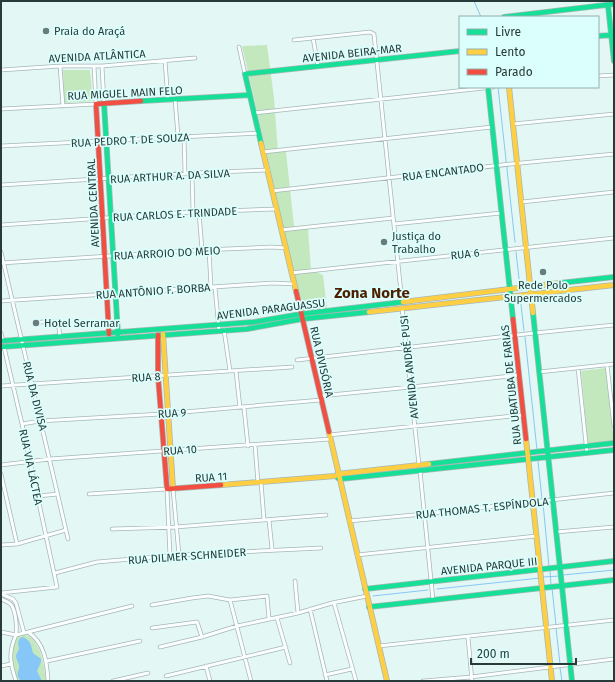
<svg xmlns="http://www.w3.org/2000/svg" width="615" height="682" font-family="'Fira Sans',sans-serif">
<rect width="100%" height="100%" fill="#e3f7f5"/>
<path fill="#c4e8bd" d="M267 45 274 98 278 152H286L294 226 308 229 311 270 323 275 327 309 303 312 242 46Z
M63 70H90L93 101 64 103Z
M606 368 614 442 588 445 581 371Z
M20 635C40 631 45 668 46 681H17C13 668 6 645 20 635Z"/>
<path fill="#87c7f7" d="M23 637C31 641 31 645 33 653L41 659V662L37 671 42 681H21C14 673 20 672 19 665 18 661 16 660 16 655L19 649 18 642 20 638Z"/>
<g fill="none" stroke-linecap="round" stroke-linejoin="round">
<path stroke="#87c7f7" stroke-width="1" d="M474 1 481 17
M498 87 515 242
M516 252 520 287
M520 296 524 331
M525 337 537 450
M538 461 542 499
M543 503 549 567
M550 570 551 585
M563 575 614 570
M543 577 560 576
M552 588 556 625
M437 589 540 578
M373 596 428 590
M556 628 560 664
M560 668 562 681"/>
<defs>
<path id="street" d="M313 38 318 66
M294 40 370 32 374 34 402 302
M239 47 245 74
M165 61 168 100
M60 66 63 106
M102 66 104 103
M1 70 60 66H102L195 58
M598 76 614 75
M175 99 178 136
M1 109 96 104 94 66
M254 113 493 87
M513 124 614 114
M184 136 185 174
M1 146 259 133
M263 152 492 127
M192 173 193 212
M1 185 192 173 268 170
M272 191 511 164 614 154
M522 202 614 192
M199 212 202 250
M394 224 501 213
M1 225 193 212 276 209
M281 230 393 218
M209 250 211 287
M1 252 68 539
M1 263 202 250 272 247 286 248
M291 273 614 238
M215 287 219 330
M1 301 273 283 294 284
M402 308 419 465
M41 322H58L60 336
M224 330 230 371
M1 333 3 341
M297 360 535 333 614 325
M607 365 614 426
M578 368 587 453
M236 371 240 408
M539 372 614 364
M1 386 292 367
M320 396 411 387 519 375
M244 408 248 446
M22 424 40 421 161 414 321 400
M329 435 523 415
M255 445 258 483
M1 465 50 459 330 439
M420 471 433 600
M1 474 17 544
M261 482 264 520
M173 489 179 555
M89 494 167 489 170 556
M38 496 58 494
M269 520 272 549
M349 521 424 514 614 493
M112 529 176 527 326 515
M556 532 614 527
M1 545 17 544 66 530
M357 555 536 536
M55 573 97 562 179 555 321 548
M295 581 298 613
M1 593 57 587 22 424 4 347
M1 594 13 599 16 603 24 633
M1 599C5 601 10 602 12 606 16 613 17 627 16 635
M230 600 251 681
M334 603 356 681
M152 605 192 598 208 596 230 600 267 596 269 619
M310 609 327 681
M277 618 290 663
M152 628 197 622 202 637
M1 632 16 635
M28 632 132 606
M468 637 472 681
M379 646 614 620
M160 647 202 637 237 626 298 613 332 603 367 596
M47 661 140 641
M1 666 11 664
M206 666 210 681
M325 675 352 669
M166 676 286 647
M16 681C10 663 8 653 16 635L28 632C45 643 47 663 48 681
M113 681 148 673
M423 681 471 677 614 659"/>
<path id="fast" d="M608 5 614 61
M504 17 614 4
M598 36 612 35
M488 87 513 319
M141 101 250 95
M104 103 118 335
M261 143 245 74 460 51
M560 283 614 277
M533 313 572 681
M1 341 254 322 301 314 403 302
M1 347 247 329 302 319 369 312
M429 464 614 443
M338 478 340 479 614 450
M365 589 614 561
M369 607 614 580"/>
<path id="slow" d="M509 87 533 313
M261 143 296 291
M403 302 560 283
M369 312 614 285
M163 334 173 489
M329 432 387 681
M526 439 552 681
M221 485 335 476 338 474 429 464"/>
<path id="jam" d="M296 291 329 432
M513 319 526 439
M109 334 96 104 141 101
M158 335V376L167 489 221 485"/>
</defs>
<use href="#street" stroke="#a6b7b6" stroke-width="4.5"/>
<use href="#fast" stroke="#a6b7b6" stroke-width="6"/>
<use href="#slow" stroke="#a6b7b6" stroke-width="6"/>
<use href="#jam" stroke="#a6b7b6" stroke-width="6"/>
<use href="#street" stroke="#fbfefe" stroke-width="3"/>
<use href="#fast" stroke="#16e098" stroke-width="4.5"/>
<use href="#slow" stroke="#ffcf43" stroke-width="4.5"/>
<use href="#jam" stroke="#f24e42" stroke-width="4.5"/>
</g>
<g fill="#697c7b" stroke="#dbfffc" stroke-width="1.5">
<circle cx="46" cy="31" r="4"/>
<circle cx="384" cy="242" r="4"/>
<circle cx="543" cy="272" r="4"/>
<circle cx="36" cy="323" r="4"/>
</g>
<g text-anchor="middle" stroke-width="3.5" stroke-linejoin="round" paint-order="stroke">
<g font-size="11" fill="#283a39" stroke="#dbfffc" text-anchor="start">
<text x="54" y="35">Praia do Araçá</text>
<text x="392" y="240">Justiça do<tspan x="392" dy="13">Trabalho</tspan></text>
<text x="543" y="289" text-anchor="middle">Rede Polo<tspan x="543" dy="13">Supermercados</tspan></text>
<text x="44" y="327">Hotel Serramar</text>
</g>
<g font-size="11" fill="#283a39" stroke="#dbfffc">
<text transform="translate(352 53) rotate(-6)" y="4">AVENIDA BEIRA-MAR</text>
<text transform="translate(97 56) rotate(-3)" y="4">AVENIDA ATLÂNTICA</text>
<text transform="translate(125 93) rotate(-3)" y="4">RUA MIGUEL MAIN FELO</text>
<text transform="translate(130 140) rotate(-3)" y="4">RUA PEDRO T. DE SOUZA</text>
<text transform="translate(443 172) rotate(-7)" y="4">RUA ENCANTADO</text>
<text transform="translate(170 176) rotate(-3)" y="4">RUA ARTHUR A. DA SILVA</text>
<text transform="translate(93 203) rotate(-93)" y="4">AVENIDA CENTRAL</text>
<text transform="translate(175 214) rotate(-3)" y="4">RUA CARLOS E. TRINDADE</text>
<text transform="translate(167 253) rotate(-3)" y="4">RUA ARROIO DO MEIO</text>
<text transform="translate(465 254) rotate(-6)" y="4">RUA 6</text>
<text transform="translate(153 291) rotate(-4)" y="4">RUA ANTÔNIO F. BORBA</text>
<text transform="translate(271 309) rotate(-7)" y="4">AVENIDA PARAGUASSU</text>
<text transform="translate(322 362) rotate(77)" y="4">RUA DIVISÓRIA</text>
<text transform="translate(409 367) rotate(-96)" y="4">AVENIDA ANDRÉ PUSI</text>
<text transform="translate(146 377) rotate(-4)" y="4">RUA 8</text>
<text transform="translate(511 385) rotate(-96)" y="4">RUA UBATUBA DE FARIAS</text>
<text transform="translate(35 396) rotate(76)" y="4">RUA DA DIVISA</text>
<text transform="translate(172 413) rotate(-4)" y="4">RUA 9</text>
<text transform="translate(180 450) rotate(-4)" y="4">RUA 10</text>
<text transform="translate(31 467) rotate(78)" y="4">RUA VIA LÁCTEA</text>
<text transform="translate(211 477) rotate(-4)" y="4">RUA 11</text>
<text transform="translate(482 508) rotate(-6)" y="4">RUA THOMAS T. ESPÍNDOLA</text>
<text transform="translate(187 556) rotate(-4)" y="4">RUA DILMER SCHNEIDER</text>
<text transform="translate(489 566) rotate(-6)" y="4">AVENIDA PARQUE III</text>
</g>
<g font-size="15" font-weight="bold" fill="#4c1f00" stroke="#dbfffc">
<text x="372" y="298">Zona Norte</text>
</g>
</g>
<rect width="615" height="682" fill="none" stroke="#283a39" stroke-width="4"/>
<rect x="459" y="16" width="140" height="72" fill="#dbfffc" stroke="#93b0ae"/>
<rect x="467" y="29" width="20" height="6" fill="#16e098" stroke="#93b0ae"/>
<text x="495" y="36" font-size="12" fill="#283a39">Livre</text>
<rect x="467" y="49" width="20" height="6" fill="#ffcf43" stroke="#93b0ae"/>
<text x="495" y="56" font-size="12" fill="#283a39">Lento</text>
<rect x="467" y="69" width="20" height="6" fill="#f24e42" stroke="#93b0ae"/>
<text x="495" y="76" font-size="12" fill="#283a39">Parado</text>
<path d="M471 658v6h105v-6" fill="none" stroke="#283a39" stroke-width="2"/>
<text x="477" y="658" font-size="12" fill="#283a39" stroke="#dbfffc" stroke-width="3" paint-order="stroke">200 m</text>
</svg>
